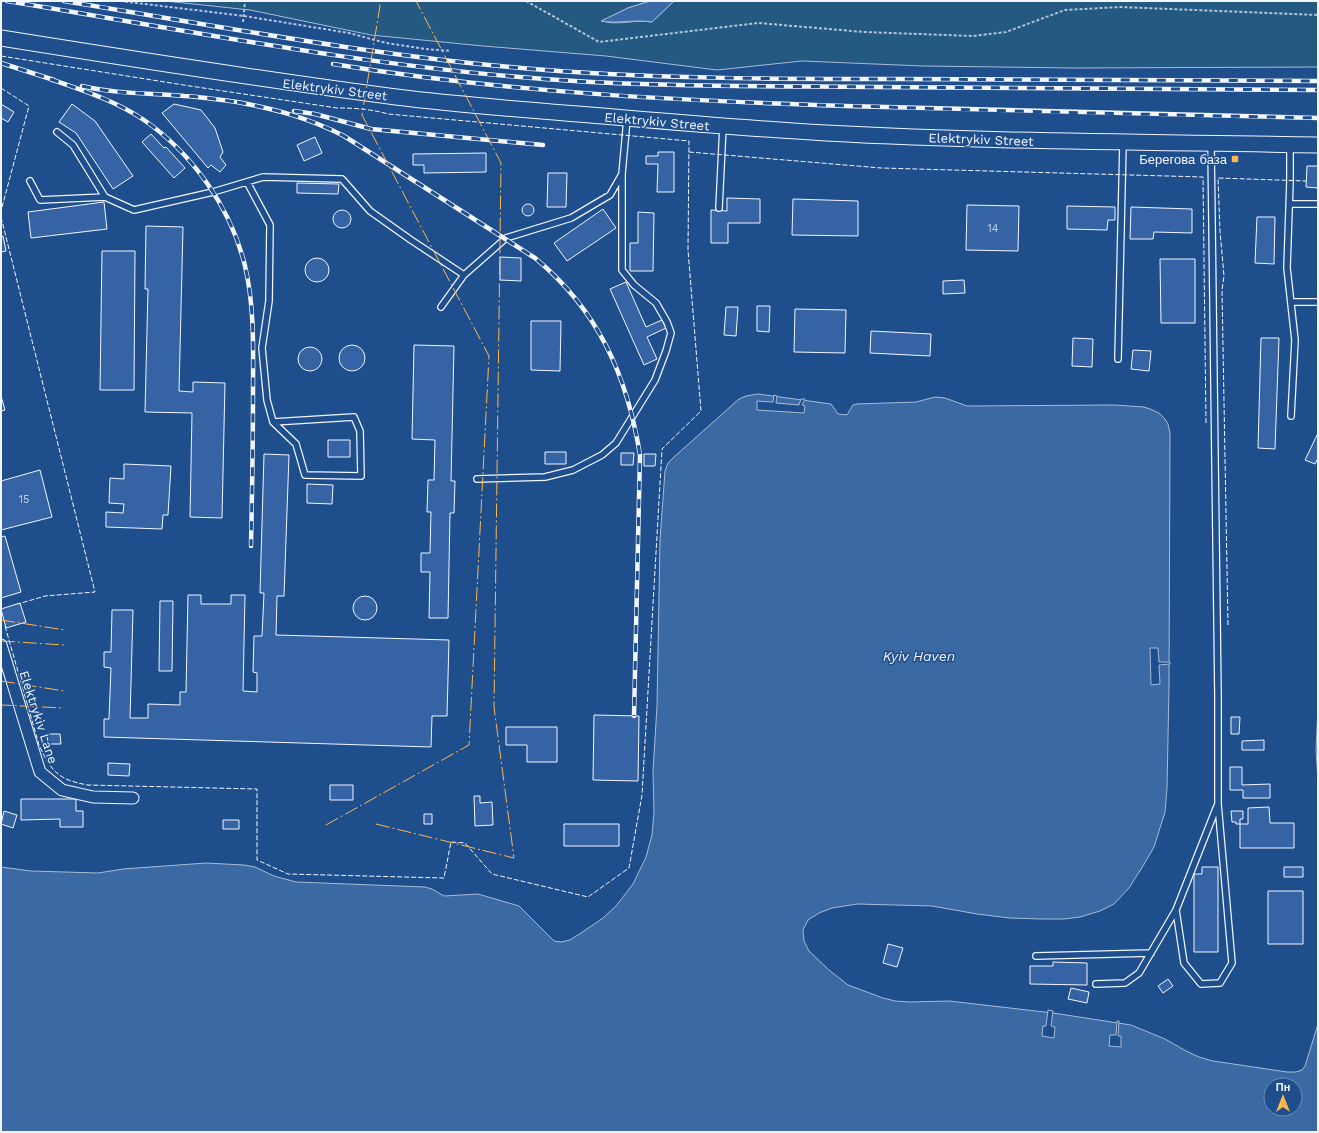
<svg xmlns="http://www.w3.org/2000/svg" width="1319" height="1133" font-family="'Work Sans',sans-serif">
<rect width="100%" height="100%" fill="#1f4e8c"/>
<path fill="#245a82" stroke="#a8bbd7" d="M165 1H650L628 8 602 21C618 26 635 19 652 22L674 1H1318V67L1073 68 923 66 802 61 717 70 606 56 483 46 371 35 250 10Z"/>
<path fill="#3b69a3" stroke="#a8bbd7" fill-rule="evenodd" d="M650 1H674L652 22C635 19 618 24 601 21L628 8Z
M758 394 831 404 838 414 847 415 853 405 857 404 916 402 935 397 945 398 967 406 1114 405 1144 407 1150 409 1159 413 1165 419 1168 424 1170 433 1169 687 1167 788 1165 812 1154 847 1143 866 1129 888 1114 904 1100 911 1080 917 1064 919H1041L1010 918 977 914 932 906 857 904 832 908 819 913 808 920 803 930 804 941 809 951 829 970 848 985 883 998 895 1001 910 1002 949 1001 1053 1013 1131 1025 1165 1039 1186 1051 1199 1057 1213 1061 1287 1072H1296L1302 1070 1305 1066 1318 1024V1132H1V867L31 871 98 873 123 869 206 863 244 865 255 867 274 876 296 882 425 887 432 889 444 896 478 894 519 906 554 941 561 942 570 940 581 933 603 918 616 906 633 884 646 857 652 835 654 812 653 771 657 706 660 540 665 471 668 463 674 457 739 399 746 396ZM1271 1085H1295V1109H1271Z
M1318 707V780L1316 750Z"/>
<path fill="#1f4e8c" stroke="#a8bbd7" d="M774 395 777 396 776 403 799 405 801 399H805L802 405 805 406 804 413 757 410V401L773 402Z
M1150 648H1158L1159 662H1170V664L1159 665 1160 684 1151 685Z
M1048 1010 1053 1011 1051 1026 1055 1027 1054 1038 1042 1036 1043 1026H1046Z
M1117 1021H1119L1118 1036H1121V1047L1109 1046 1110 1035H1116Z"/>
<path fill="#3563a3" stroke="#f2f6ff" d="M1 104 14 112 8 122 1 118Z
M72 104 95 121 133 176 113 189 76 133 59 122Z
M174 104 201 110 215 128 223 152 220 157 226 165 220 172 211 165 208 168 162 113Z
M151 134 164 148 166 147 185 168 174 178 142 142Z
M315 137 322 153 304 161 297 145Z
M658 152H674V192H657L658 164H646V156H658Z
M486 153V172L424 173V165H413V154Z
M1307 166H1318V188L1306 187Z
M548 173H567L566 207H547Z
M297 183 339 184 338 194 297 193Z
M727 198 760 199V223H728V243H711V210L727 211Z
M793 199 858 201V236L792 235Z
M104 202 107 229 31 238 28 212Z
M522 210a6 6 0 1 1 12 0a6 6 0 1 1-12 0Z
M967 205 1019 206 1018 251 966 250Z
M1067 206 1115 207V220H1108L1107 230 1067 229Z
M1131 207 1192 209V233L1154 232 1153 239H1130Z
M603 209 616 228 567 261 554 243Z
M333 219a9 9 0 1 1 18 0a9 9 0 1 1-18 0Z
M638 212 654 213 653 271H630V243H638Z
M1257 217H1275L1274 264 1255 263Z
M146 226 183 227 179 391 193 392V382L225 383 222 518 190 517 192 413 145 412 148 289H145Z
M3 236 6 251 1 252V237Z
M102 251H135L134 390H100Z
M500 257 521 258V281L500 280Z
M305 270a12 12 0 1 1 24 0a12 12 0 1 1-24 0Z
M1160 259H1195V323H1161Z
M964 280 965 293 943 294V281Z
M626 282 646 327 662 320 666 328 647 337 657 359 644 365 610 289Z
M757 306H770L769 332 757 331Z
M726 307H738L736 336 724 335Z
M795 309 846 310 845 353 794 352Z
M531 321H561L560 371 531 370Z
M871 331 931 334 930 356 870 353Z
M1073 338 1093 339 1092 367 1072 366Z
M1261 338H1279L1275 449 1258 448Z
M414 345 454 346 451 481H455L454 513H450L448 618H429L430 572H421V553H430L431 512H427L428 480H434L435 440 412 439Z
M339 358a13 13 0 1 1 26 0a13 13 0 1 1-26 0Z
M298 359a12 12 0 1 1 24 0a12 12 0 1 1-24 0Z
M1133 350 1151 351 1149 371 1131 369Z
M1 396 5 410 1 411Z
M1318 433V458L1315 464 1305 460Z
M328 440H350V457H328Z
M545 452H566V464H545Z
M621 453H634L633 465H621Z
M264 454 289 455 284 596H277L276 635 449 640 447 716H432L431 747 104 737V719H109L111 668 104 667V652H111L112 610H133L130 718H148V704L180 705V692H186L188 595H201V604H231V595H245L243 691 257 692V673L253 672 254 636H262L264 593H260Z
M644 454H656L655 466H644Z
M124 464 171 466 168 515H163L162 529 106 527V512L123 513 124 504 109 503 110 478 124 479Z
M40 470 52 517 1 530V481Z
M307 484 333 485 332 504 307 503Z
M5 536 21 592 1 598V537Z
M353 608a12 12 0 1 1 24 0a12 12 0 1 1-24 0Z
M160 601H173L172 671H159Z
M20 603 26 622 6 628 1 609Z
M594 715 639 716 638 781 593 780Z
M1231 717H1240L1239 734H1231Z
M506 727H557V762H527V745H506Z
M47 734H60L61 744H48Z
M1264 740V750H1242V741Z
M108 763 130 764 129 776 108 775Z
M1230 767H1242V785L1270 784V798H1243V790H1230Z
M330 785H353V800H330Z
M474 796H480V803L492 802 493 825 475 826Z
M21 799H76V811H83V827H60V819L21 820Z
M1269 807 1270 823H1294V848H1240V824H1248V808Z
M4 811 17 815 13 828 1 824Z
M1231 811H1243V819H1240V824H1236V822H1232Z
M424 814H432V824H424Z
M223 820H239V829H223Z
M564 824H619V846H564Z
M1202 867H1218V952H1194V874H1202Z
M1284 867H1303V877H1284Z
M1268 891H1303V944H1268Z
M888 944 903 948 897 967 883 963Z
M1053 962 1087 963V985L1030 984V966H1053Z
M1168 979 1173 986 1163 993 1158 986Z
M1071 988 1089 992 1087 1003 1068 999Z"/>
<g fill="none" stroke-linecap="round" stroke-linejoin="round">
<defs>
<path id="lane" d="M57 132 73 145 105 197
M1290 145V181L1287 268 1295 340 1291 416
M30 181 40 200 105 197 134 210 213 192 263 177 342 179 370 211 411 240 464 275
M247 182 270 225 269 301 262 348 267 400 273 422 354 417 360 431 361 476 305 475 296 444 273 422
M1290 204H1318
M719 208 723 126
M1291 302H1318
M441 307 464 275 506 238 571 218 610 195 622 174 627 119
M1118 359 1123 143
M477 479 545 477 573 470 602 455 616 443 655 380 666 351 671 333 667 322 656 303 634 285 622 270V174
M1176 910 1184 963 1201 984 1220 983 1232 963 1218 804V696L1211 144
M1036 956 1151 953
M1096 984 1125 983 1139 973 1176 910 1217 806"/>
<path id="street" d="M1 645 40 772 62 790 93 797 133 798"/>
<path id="secondary" d="M1 38C132 59 264 80 396 97 468 106 541 111 614 117 685 123 755 129 826 133 990 142 1154 142 1318 145"/>
</defs>
<use href="#lane" stroke="#f2f6ff" stroke-width="8"/>
<use href="#street" stroke="#f2f6ff" stroke-width="13"/>
<use href="#secondary" stroke="#f2f6ff" stroke-width="17"/>
<path stroke="#b3c4dc" stroke-width="2" stroke-dasharray="3 2" stroke-linecap="butt" d="M120 1 244 16 349 33 386 43 426 49 451 51
M526 1 599 42 758 23 864 32 973 36 1006 32 1065 10 1120 7 1318 15
M243 22 245 1"/>
<use href="#lane" stroke="#1f4e8c" stroke-width="5.5"/>
<use href="#street" stroke="#1f4e8c" stroke-width="11"/>
<use href="#secondary" stroke="#1f4e8c" stroke-width="15"/>
<defs>
<path id="rail" d="M7 1C185 30 364 66 544 79 654 87 764 86 875 87 1022 88 1170 89 1318 90
M64 1C224 27 384 58 546 70 664 79 782 79 900 79 1040 80 1179 80 1318 81
M1 63 54 80
M333 64C516 94 701 102 886 107 1030 112 1174 115 1318 118
M50 79C82 90 116 101 144 120 193 154 231 208 245 266 255 308 253 353 253 395 253 446 252 496 251 546
M82 86C116 94 149 93 184 96 203 97 223 100 243 103
M237 102C275 109 309 118 344 136L535 258C598 310 627 375 640 455L634 716
M294 111 315 114 371 129 543 145"/>
</defs>
<use href="#rail" stroke="#f2f6ff" stroke-width="4.5"/>
<use href="#rail" stroke="#1f4e8c" stroke-width="3" stroke-dasharray="9" stroke-linecap="butt"/>
<path stroke="#f2f6ff" stroke-width="1" stroke-dasharray="5 2" stroke-linecap="butt" d="M1 56 190 86 337 108C354 108 371 109 388 114L689 141 688 250 701 411 662 449 642 795 629 868 588 897 492 874 465 843 451 842 444 878 288 874 257 860V789L88 785C58 780 51 771 39 745L5 626
M1 88 29 106 1 211
M689 152 881 168 1203 177 1206 423
M1 217 95 592 45 596 18 604
M1228 625 1222 290 1224 276 1220 231 1218 178 1306 181"/>
<path stroke="#ffb74d" stroke-width="1" stroke-dasharray="14 3 2 3" stroke-linecap="butt" d="M1 620 65 630
M1 641 64 645
M1 681 64 691
M1 709 2 705 64 708
M376 824 514 858 494 707 501 163 416 1
M326 825 469 745 489 356 362 115 380 6 377 1"/>
</g>
<rect fill="#ffb74d" stroke="#1f4e8c" stroke-width="1.5" x="1231" y="155" width="8" height="8" rx="2"/>
<g text-anchor="middle" stroke-width="3" stroke-linejoin="round" paint-order="stroke">
<g font-size="11" fill="#c3d1e8">
<text x="993" y="232">14</text>
<text x="24" y="503">15</text>
</g>
<g font-size="13" fill="#f2f6ff" stroke="#1f4e8c">
<text transform="translate(335 89) rotate(7)" y="5">Elektrykiv Street</text>
<text transform="translate(657 121) rotate(5)" y="5">Elektrykiv Street</text>
<text transform="translate(981 139) rotate(2)" y="5">Elektrykiv Street</text>
<text transform="translate(39 717) rotate(72)" y="5">Elektrykiv Lane</text>
</g>
<g font-size="13" fill="#f2f6ff" stroke="#1f4e8c" text-anchor="end">
<text x="1227" y="164">Берегова база</text>
</g>
<g font-size="14" font-style="italic" fill="#f2f6ff" stroke="#1f4e8c">
<text x="919" y="661">Kyiv Haven</text>
</g>
</g>
<rect width="1319" height="1133" fill="none" stroke="#f2f6ff" stroke-width="4"/>
<g transform="translate(1283 1097)"><circle r="19" fill="#1f4e8c" stroke="#7391ba"/>
<path d="M0-3L7 15L0 10L-7 15Z" fill="#ffb74d"/>
<text y="-6" font-size="11" font-weight="bold" text-anchor="middle" fill="#f2f6ff">Пн</text>
</g>
</svg>
